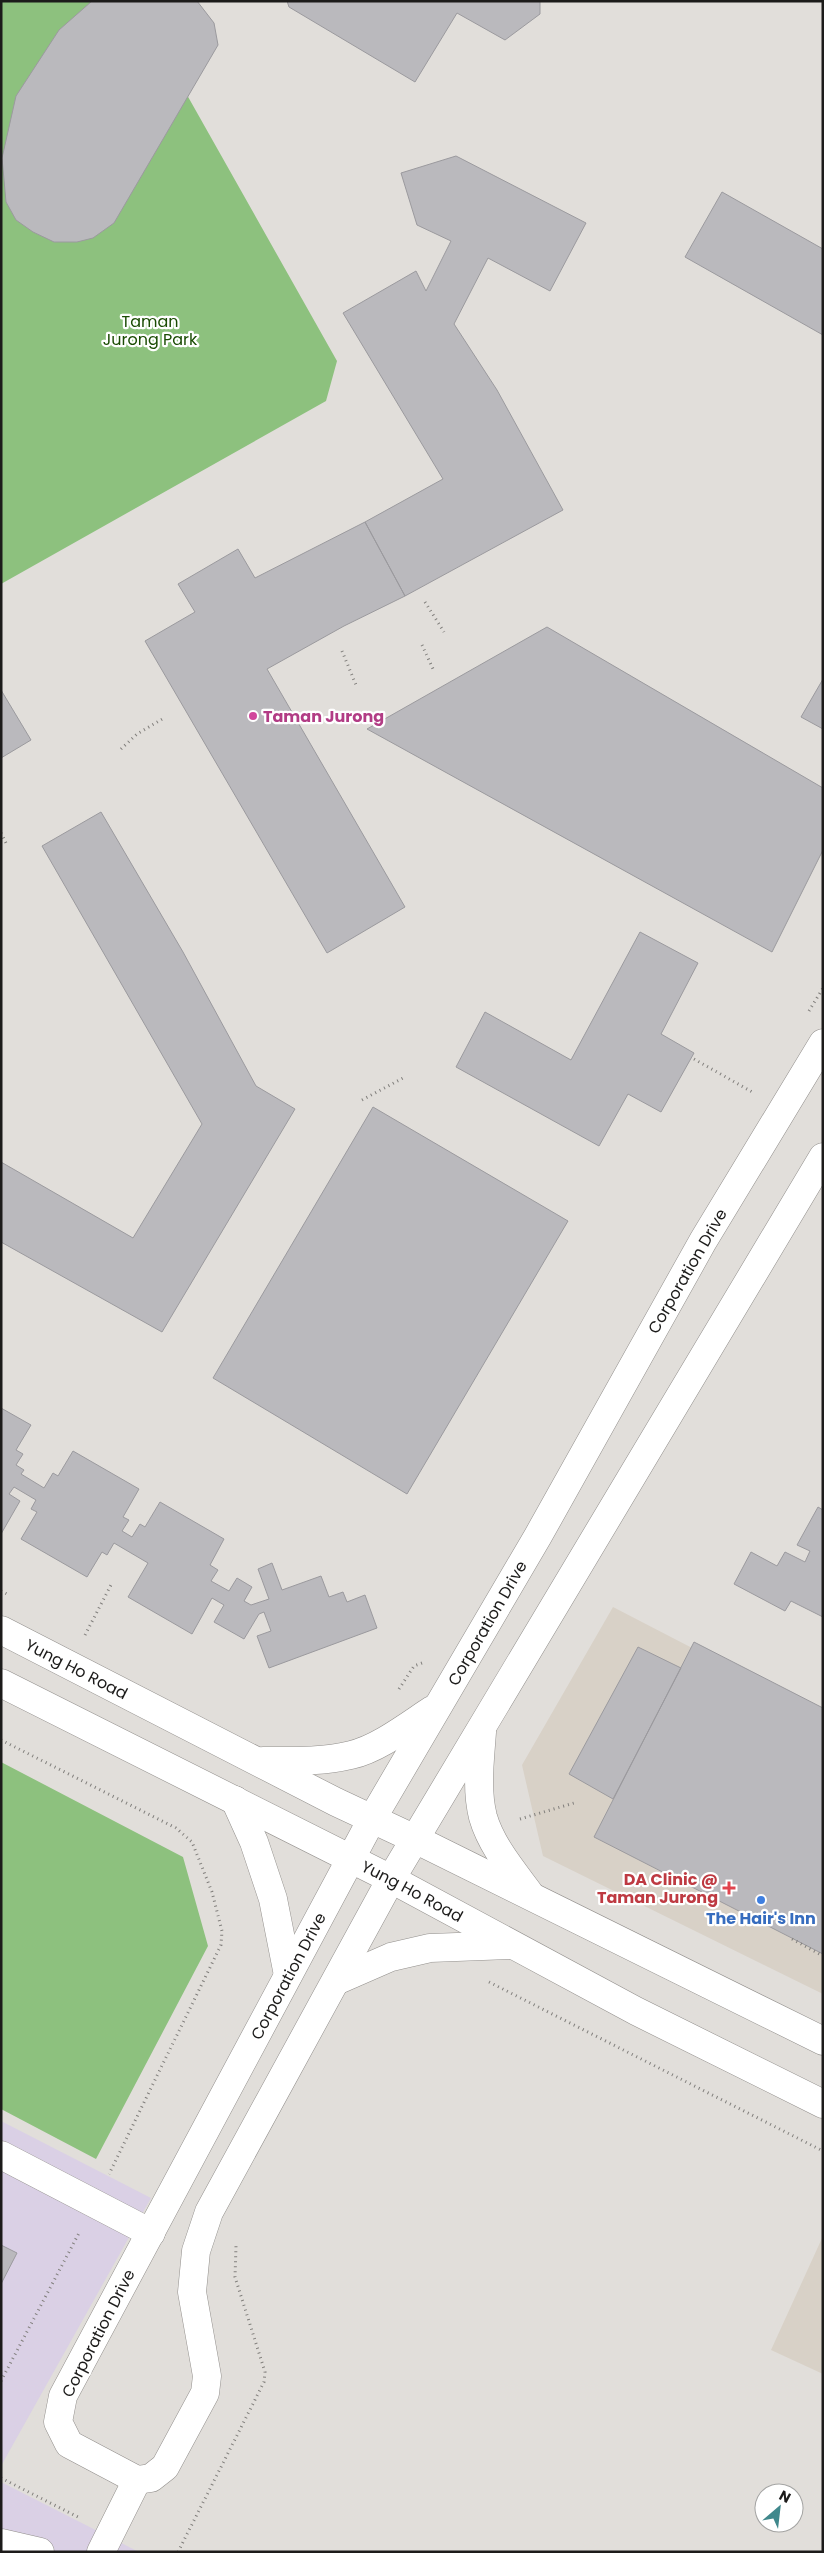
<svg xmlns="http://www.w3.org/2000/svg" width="824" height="2553" font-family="Poppins,sans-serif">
<rect width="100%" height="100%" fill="#e1deda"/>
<path fill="#d8d1c7" d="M613 1607 696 1650 823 1918V1994L543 1856 522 1765Z
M823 2236V2374L771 2350Z"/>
<path fill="#dad0e5" d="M1 2121 151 2198 1 2466Z
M1 2482 139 2552H1Z"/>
<path fill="#8dc17e" d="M1 1H134L337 361 326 401 1 584Z
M1 1762 183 1857 208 1946 96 2159 1 2109Z"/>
<path fill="#bab9bd" stroke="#9b9a9e" d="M92 1H197L214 23 218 45 114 223 93 238 77 242H54L33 232 16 220 6 202 2 158 16 96 59 30Z
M287 1H540V14L505 40 457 13 415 82 289 7Z
M456 156 586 223 550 291 488 258 454 324 497 390 563 510 405 596 365 522 443 479 343 313 416 271 426 291 451 241 417 225 401 173Z
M722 192 823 249V335L685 257Z
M365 522 405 596 344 626 267 669 405 907 327 953 145 641 195 612 178 584 238 549 255 578Z
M547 627 823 788V850L772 952 367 729Z
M823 679V729L801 717Z
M1 690 31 740 1 758Z
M101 812 183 952 256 1086 295 1109 162 1332 1 1242V1162L133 1238 202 1124 42 846Z
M640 932 698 963 661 1034 694 1053 661 1112 628 1094 599 1146 456 1067 485 1012 571 1060Z
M373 1107 568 1221 407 1494 213 1378Z
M1 1408 31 1425 16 1450 23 1454 16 1465 24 1470 21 1474 44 1488 53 1473 58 1476 73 1451 139 1489 123 1517 129 1520 122 1531 132 1537 140 1524 145 1527 160 1502 224 1539 210 1565 218 1570 211 1581 229 1591 237 1578 252 1587 244 1601 251 1605 269 1599 258 1569 272 1563 282 1590 321 1576 329 1597 343 1592 347 1602 365 1595 377 1628 269 1668 257 1636 271 1631 264 1612 259 1614 244 1639 214 1622 224 1605 212 1598 192 1634 128 1597 148 1563 114 1543 107 1555 102 1552 87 1577 21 1539 37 1512 31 1509 36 1500 14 1487 9 1494 20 1501 1 1534Z
M818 1507 823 1510V1617L791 1601 785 1611 734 1584 751 1552 777 1566 785 1552 805 1562 810 1551 797 1545Z
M694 1642 823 1708V1954L594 1837Z
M638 1647 681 1668 613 1799 569 1774Z
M1 2245 17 2253 1 2284Z"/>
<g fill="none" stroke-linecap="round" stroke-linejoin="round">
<defs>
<g id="minor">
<path d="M823 1043 703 1241 538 1536 372 1819 63 2396 58 2422 69 2444 137 2480 151 2478 165 2467 205 2393 207 2376 192 2292 196 2251 209 2212 391 1879 823 1157"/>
<path id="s1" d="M1 1630 336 1802 415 1839 823 2041"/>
<path id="s2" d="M1 1683 391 1879 636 2011 823 2104"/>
<path d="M482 1732C480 1760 476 1790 483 1817 491 1845 512 1870 529 1893"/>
<path d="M263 1761C292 1761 322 1762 351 1755 378 1749 409 1725 432 1710"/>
<path d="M235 1800 254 1842 273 1899 288 1975"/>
<path d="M336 1981 391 1957 430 1948 512 1945"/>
<path d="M1 2155 151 2233"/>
<path d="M1 2543 40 2552"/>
<path d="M101 2552 137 2480"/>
</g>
</defs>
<use href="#minor" stroke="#928f8c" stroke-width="29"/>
<path stroke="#817f7c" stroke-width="3" stroke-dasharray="1 4" stroke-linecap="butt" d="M425 602 444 632
M422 645 434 671
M342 651 356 685
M121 749 137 734 164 718
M1 833 7 845
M809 1011 823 988
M694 1059 754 1093
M362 1100 403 1078
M1 1591 9 1595
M85 1635 111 1585
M399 1689 414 1666 422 1663
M1 1740 176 1828 192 1842 212 1892 222 1931 221 1945 109 2174
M520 1819 574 1803
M792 1939 823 1956
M489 1982 823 2151
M1 2381 79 2233
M1 2478 80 2518
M178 2552 264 2382 265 2372 235 2277 236 2246"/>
<use href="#minor" stroke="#fff" stroke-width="28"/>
</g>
<circle fill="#d1479c" stroke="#fff" stroke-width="2" cx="253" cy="716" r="5"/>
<path fill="#e0444e" stroke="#fff" stroke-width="2" d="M726.5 1880.5h5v5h5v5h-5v5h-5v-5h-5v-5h5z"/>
<circle fill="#3f7fe0" stroke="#fff" stroke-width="2" cx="761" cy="1900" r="5"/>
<g text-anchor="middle" stroke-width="4.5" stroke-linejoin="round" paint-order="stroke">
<g font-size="16" fill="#1a4c03" stroke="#fff">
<text x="150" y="327">Taman<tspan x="150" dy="18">Jurong Park</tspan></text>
</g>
<g font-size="16" font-weight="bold" fill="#b23c85" stroke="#fff" text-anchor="start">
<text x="263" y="722">Taman Jurong</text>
</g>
<g font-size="16" fill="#1c1b1a" stroke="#fff">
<text transform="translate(687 1271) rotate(-60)" y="6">Corporation Drive</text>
<text transform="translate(487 1623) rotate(-60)" y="6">Corporation Drive</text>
<text dy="6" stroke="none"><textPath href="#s1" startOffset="85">Yung Ho Road</textPath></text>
<text dy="6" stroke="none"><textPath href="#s2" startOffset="461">Yung Ho Road</textPath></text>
<text transform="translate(288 1976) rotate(-62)" y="6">Corporation Drive</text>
<text transform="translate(98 2333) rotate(-63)" y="6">Corporation Drive</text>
</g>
<g font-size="16" font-weight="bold" fill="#be3a42" stroke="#fff" text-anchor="end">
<text x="718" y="1885">DA Clinic @<tspan x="718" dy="18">Taman Jurong</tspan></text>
</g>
<g font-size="16" font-weight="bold" fill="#366cbe" stroke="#fff">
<text x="761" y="1924">The Hair's Inn</text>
</g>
</g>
<rect width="824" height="2553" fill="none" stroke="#1c1b1a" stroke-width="5"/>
<g transform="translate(779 2508) rotate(28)"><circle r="24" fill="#ffffff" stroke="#a4a4a3"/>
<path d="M0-4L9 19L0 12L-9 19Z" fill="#40888c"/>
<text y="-8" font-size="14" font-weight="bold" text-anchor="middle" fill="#1c1b1a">N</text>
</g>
</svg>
